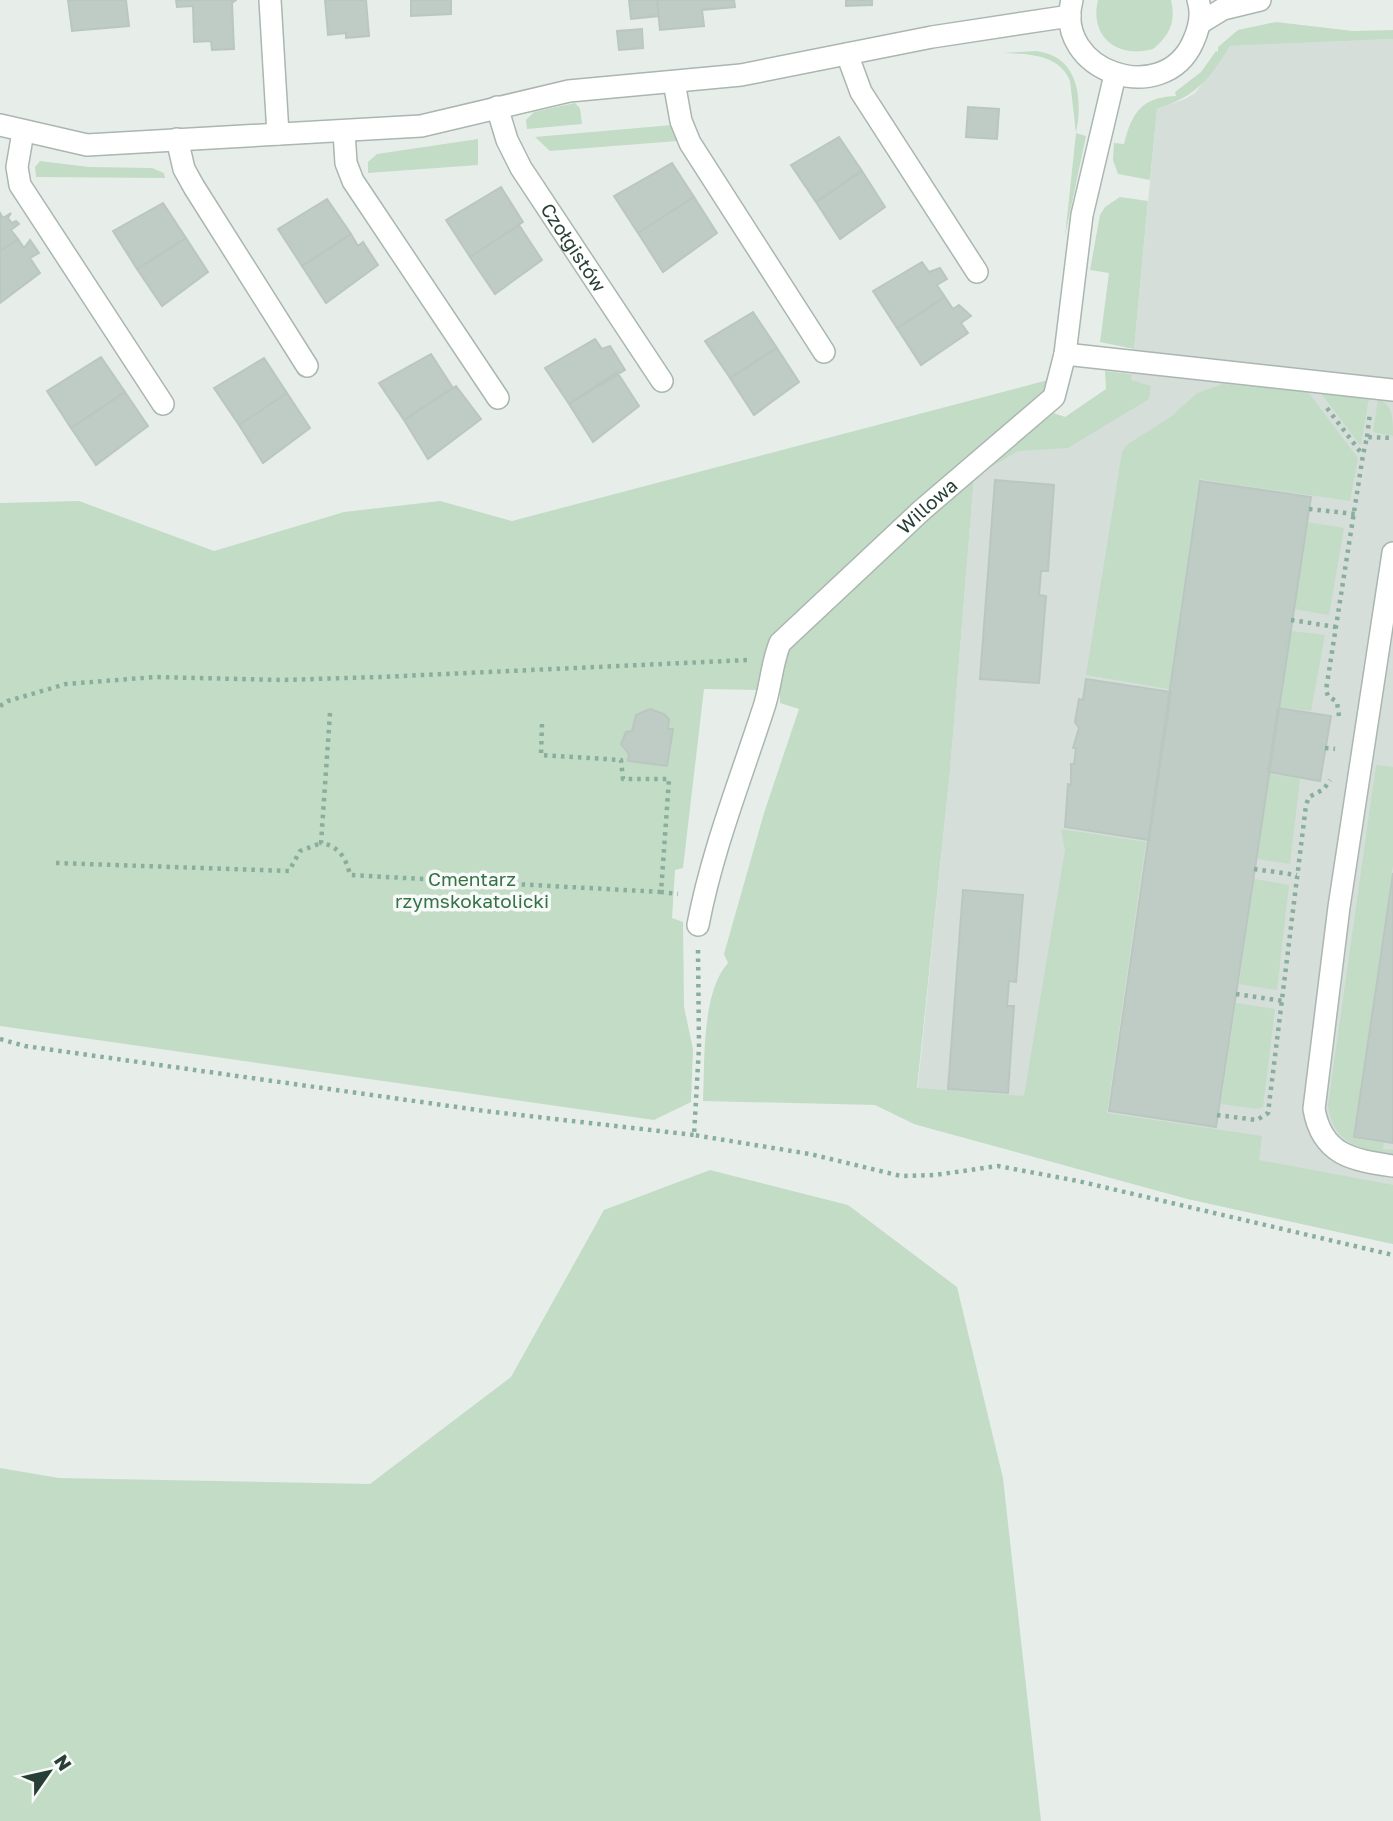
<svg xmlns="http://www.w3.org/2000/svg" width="1393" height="1821" font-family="'Golos Text',sans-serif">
<rect width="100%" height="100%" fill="#e7eeea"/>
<path fill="#d5ded9" d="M1393 39V1244L1188 1199 914 1124 950 771 974 477 1131 380 1157 109 1185 99 1195 93 1230 46Z"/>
<path fill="#c2dcc6" d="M1098 0H1171C1176 22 1170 35 1153 49 1118 59 1089 37 1098 0Z
M1276 22 1353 31 1393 30V39L1230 46C1208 81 1196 96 1157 109L1150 180 1118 174 1113 160 1114 143 1124 144C1132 111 1143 97 1176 96L1175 92 1201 72 1216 51 1218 52V47L1238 30Z
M1036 51C1079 56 1083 99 1076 133L1086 136 1065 236 1076 133 1070 81C1059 54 1028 54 1003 53Z
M575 103 580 108 582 124 527 129 526 120 534 112Z
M672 125 677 141 550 151 535 137Z
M478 139V165L368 173V162L377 154Z
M40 161 89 167 152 168 164 173 165 178 36 177 35 167Z
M1120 197 1148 201 1134 349 1100 342 1109 273 1090 270 1100 215 1105 207Z
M1105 371 1132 374 1131 380 1151 386 1149 399 1068 448 1018 451 974 477 950 771 917 1088 1024 1096 1065 850 1061 829 1146 842 1107 1113 1262 1136 1259 1160 1393 1185V1244L1188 1199 914 1124 875 1105 703 1101C705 1062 701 993 728 963L724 954 764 813 799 709 780 703 779 667 784 651 925 516 1054 413 1065 417 1106 389Z
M1048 380 1040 401 833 587 759 690 704 689 683 868 675 870 672 918 683 922 684 1007 693 1049 691 1102 654 1120 0 1026V503L79 501 214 551 344 512 440 501 512 521Z
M1223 384 1308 392 1358 458 1350 501 1199 479 1169 689 1086 675 1122 452 1128 444 1172 416 1197 393Z
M1321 393 1369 397 1361 445H1360Z
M1378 399C1393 405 1393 418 1393 436L1373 432Z
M1307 522 1344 528 1329 615 1294 609Z
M1291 631 1325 635 1311 711 1280 707Z
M1376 765 1393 767V865L1353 1138 1384 1143 1383 1149 1393 1150V1154C1359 1149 1333 1144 1328 1105Z
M1270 774 1300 779 1290 864 1257 859Z
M1254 879 1289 885 1277 990 1239 984Z
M1236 1003 1275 1009 1263 1107 1258 1109 1221 1104Z
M710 1170 848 1205 957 1287 1003 1478 1041 1821H0V1468L59 1478 370 1484 511 1377 604 1210Z"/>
<path fill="#bfcbc5" stroke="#bac7c0" stroke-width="2" d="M68 0H126L129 26 72 31Z
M176 0H236L232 3 234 49 212 50 211 41 194 42 193 6 177 7Z
M325 0H366L369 36 346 38V33L328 35Z
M411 0H451V14L411 16Z
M629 0H657L659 16 631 19Z
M657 0H734L735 7 702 10 704 26 660 30Z
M846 0H872V5L846 6Z
M642 29 643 48 619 50 617 31Z
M968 107 999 109 997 139 966 137Z
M839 137 862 171 816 202 791 165Z
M672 163 694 197 638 233 614 196Z
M862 171 885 207 840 239 816 202Z
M501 187 523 222 470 257 446 220Z
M694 197 717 233 663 272 638 233Z
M327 199 351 234 302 266 278 229Z
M163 203 186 238 137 269 113 231Z
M0 213 3 218 11 213 8 218 12 223 16 221 19 224 11 230 18 239 0 251Z
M519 225 542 260 495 294 470 257Z
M351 234 358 246 363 242 378 265 326 303 302 266Z
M186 238 208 272 162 306 137 269Z
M18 239 24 248 30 240 39 253 30 258 40 273 0 303V251Z
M922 262 929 272 940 268 947 279 937 285 945 297 897 328 873 291Z
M945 297 953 309 959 305 971 316 961 323 968 333 921 365 897 328Z
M753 312 777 348 730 378 705 341Z
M595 339 602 349 610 346 625 370 569 404 545 368Z
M777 348 799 382 754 415 730 378Z
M431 354 453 388 404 420 379 383Z
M101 357 125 392 71 428 47 391Z
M264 358 287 393 239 425 214 388Z
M617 372 639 406 593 442 569 404Z
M456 386 481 419 428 459 404 420Z
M125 392 148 426 96 465 71 428Z
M287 393 310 428 263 463 239 425Z
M995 480 1054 485 1048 571H1041L1039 595 1046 596 1039 683 980 679Z
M1200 481 1311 497 1216 1127 1109 1111Z
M1086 679 1171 692 1149 840 1065 827 1068 784 1071 785V764H1074L1076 748H1073L1079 728 1075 722 1079 699 1083 700Z
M1278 708 1331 716 1320 781 1268 772Z
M650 709 664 714 669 719 668 729H673L667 766 628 761 629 754 621 744 626 732 632 731 636 715Z
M1393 873V1143L1354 1137Z
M963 890 1023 895 1016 982 1009 981 1007 1006H1014L1008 1093 948 1089Z"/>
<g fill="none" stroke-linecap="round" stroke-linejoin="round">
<defs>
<g id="minor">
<path d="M270 0 278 134"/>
<path d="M1072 0C1053 71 1163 109 1193 42 1199 29 1203 15 1198 0"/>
<path d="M1200 23 1223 9 1260 0"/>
<path d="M847 54 861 92 977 272"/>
<path d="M674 82 681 121 690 143 824 352"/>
<path id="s1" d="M497 107 507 140 521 168 662 381"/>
<path d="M0 125 87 145 421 126 569 91 741 75 932 37 1070 16"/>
<path d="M23 132 17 167 20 185 163 404"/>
<path d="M344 132 346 163 353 181 498 398"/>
<path d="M177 139 184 169 194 187 307 366"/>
<path d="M1065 354 1393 390"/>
<path d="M1393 553 1339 907 1314 1109C1322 1155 1352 1160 1393 1166"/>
<path id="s2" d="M698 925C712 851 740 781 763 710 771 688 771 665 780 643L922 510 1054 397 1065 354 1082 215 1115 75"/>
</g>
</defs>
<use href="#minor" stroke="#aab6b0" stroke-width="24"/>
<path stroke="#8aae9e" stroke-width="4.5" stroke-dasharray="3.5 5" stroke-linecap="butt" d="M1327 408 1362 454
M1367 437 1370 413
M1309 509 1355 514
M1291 620 1336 627
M0 706 8 701 66 684 155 677 282 680 380 677 748 660
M330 713 321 843C339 846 346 858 350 875L661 892
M1339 716 1337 702 1328 696 1326 690 1363 455 1367 437 1393 438
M542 724 541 755 621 760 623 779H669L661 892 678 894
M1325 748 1335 749
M56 863 289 871 300 851 321 843
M1254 869 1297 875
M698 950 699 1047 694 1135 810 1154 901 1176 935 1175 998 1166 1078 1181 1393 1255
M1236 994 1283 1001
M0 1039 25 1046 485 1111 694 1135
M1217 1115 1257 1120 1268 1113 1306 805 1309 797 1324 789 1330 780"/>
<use href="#minor" stroke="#fff" stroke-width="21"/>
</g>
<g text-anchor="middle" stroke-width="7" stroke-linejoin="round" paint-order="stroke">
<g font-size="19" fill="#273f35" stroke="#f7faf8">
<text dy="7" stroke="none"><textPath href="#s1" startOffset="161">Czołgistów</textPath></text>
<text dy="7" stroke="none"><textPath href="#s2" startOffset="495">Willowa</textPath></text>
</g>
<g font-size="19" fill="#357245" stroke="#f7faf8">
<text x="472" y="886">Cmentarz<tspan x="472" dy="22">rzymskokatolicki</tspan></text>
</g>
</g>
<g transform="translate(49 1772) rotate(56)" stroke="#f7faf8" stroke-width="5" paint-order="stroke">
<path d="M0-5L12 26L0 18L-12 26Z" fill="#273f35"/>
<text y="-10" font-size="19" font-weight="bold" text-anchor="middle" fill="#273f35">N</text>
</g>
</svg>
